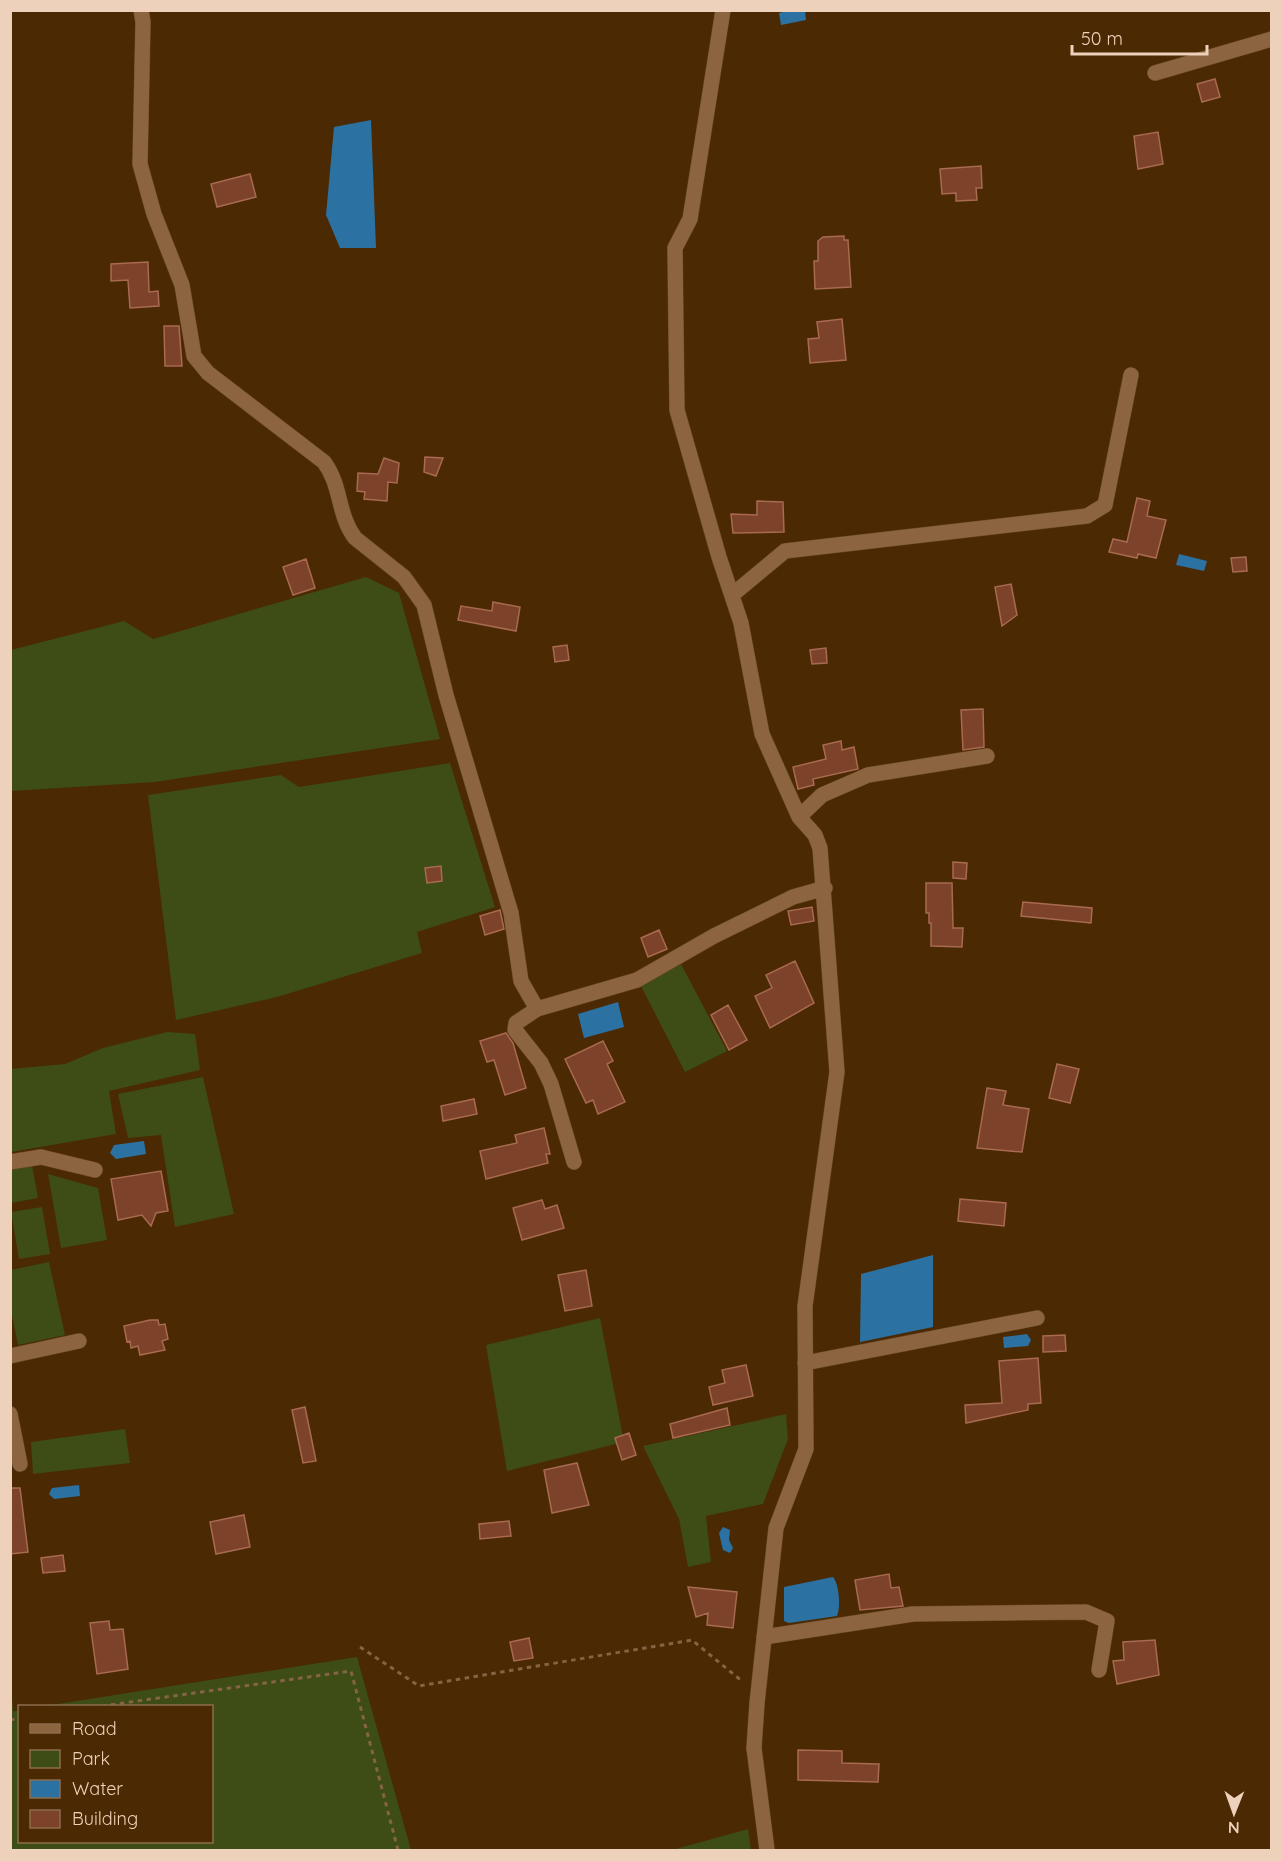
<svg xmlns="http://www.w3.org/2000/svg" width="1282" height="1861" font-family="Quicksand,sans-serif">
<rect width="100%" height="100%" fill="#4b2903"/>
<path fill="#3e4c16" d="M366 577 399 593 440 739 155 782 11 791V650L124 621 153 639Z
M450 763 495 907 417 932 422 953 277 997 176 1020 148 795 281 775 299 787Z
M681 964 727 1051 685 1072 641 986Z
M167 1032 195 1034 200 1070 109 1091 116 1134 11 1152V1069L65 1064 103 1048Z
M203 1077 234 1214 175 1227 161 1135 128 1138 118 1094Z
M32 1165 38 1198 11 1203V1169Z
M48 1174 98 1188 107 1240 61 1248Z
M42 1207 50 1254 19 1259 11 1212Z
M49 1262 65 1335 18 1345 11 1311V1270Z
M600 1318 624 1442 507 1471 486 1345Z
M786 1414 788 1439 763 1504 706 1516 711 1562 688 1567 679 1519 643 1446Z
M125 1429 130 1463 33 1474 31 1442Z
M357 1657 411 1850H11V1682L13 1711H19L20 1842H212V1706H45Z
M748 1829 751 1850H672Z"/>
<path fill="#2b72a2" d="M791 10 805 11 806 20 781 25 779 13Z
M371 120 376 248H340L326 215 334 127Z
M1179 554 1207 561 1204 571 1176 565Z
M618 1002 624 1027 584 1038 578 1014Z
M144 1141 146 1154 116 1159 110 1153 114 1145Z
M933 1255V1327L860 1342 861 1274Z
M1027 1334 1031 1340 1028 1346 1004 1348 1003 1337Z
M79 1485 80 1496 54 1499 49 1494 52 1488Z
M723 1527 730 1530 729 1540 733 1548 730 1553 723 1550 719 1533Z
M833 1577C839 1584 841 1607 837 1616L789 1623 784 1621V1587Z"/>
<path fill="#7c422a" stroke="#a86a51" stroke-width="1.5" d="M1215 79 1220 97 1202 102 1197 84Z
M1158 132 1163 164 1138 169 1134 136Z
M981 166 982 188H976L977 200 956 201V193L942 194 940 169Z
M250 174 256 197 217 207 211 184Z
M844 236V240H848L851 287 815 289 814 261H818V241L823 237Z
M148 262 149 292 158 291 159 306 130 308 128 280 111 281V264Z
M842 319 846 360 810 363 808 339 819 338 817 322Z
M164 326H179L182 366H165Z
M425 457 443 458 436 476 424 472Z
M384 458 399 463 397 483 388 482 387 501 364 499 365 492 357 491 358 473 378 474Z
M1137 498 1150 501 1147 516 1166 520 1156 558 1138 554 1137 558 1109 552 1113 539 1127 542Z
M757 501 783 502 784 532 733 533 731 514 757 515Z
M1246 557 1247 571 1233 572 1231 558Z
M306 559 315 588 293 595 283 567Z
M1011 584 1017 615 1002 626 995 587Z
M493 602 520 607 516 631 458 620 461 606 492 611Z
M567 645 569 660 555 662 553 647Z
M826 648 827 663 812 664 810 650Z
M983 709 984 747 963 750 961 710Z
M841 741 842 750 854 747 858 769 813 779 814 785 798 789 793 767 826 759 823 745Z
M953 862 967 863 966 879 953 878Z
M441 866 442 881 427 883 425 868Z
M926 883H952L953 928H963L962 947 931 946V923H929V913H926Z
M1023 902 1092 908 1091 923 1021 916Z
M812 907 814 921 791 925 788 911Z
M500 910 504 929 485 935 480 916Z
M659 930 667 949 648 957 641 938Z
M795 961 814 1003 770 1028 755 996 772 988 766 975Z
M728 1005 747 1040 729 1050 711 1015Z
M506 1033 513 1043 526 1088 505 1095 494 1060 487 1062 480 1041Z
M603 1041 613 1061 607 1064 625 1102 598 1114 593 1100 586 1103 565 1059Z
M1057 1064 1079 1069 1070 1103 1049 1098Z
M987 1088 1006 1091 1003 1105 1029 1109 1022 1152 977 1148Z
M474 1099 477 1114 443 1121 441 1106Z
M544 1128 550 1154H546L548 1163 486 1179 480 1151 517 1143 515 1135Z
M161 1171 168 1211 156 1213 151 1226 142 1215 118 1220 111 1179Z
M960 1199 1006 1203 1004 1226 958 1221Z
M542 1200 545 1209 557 1205 564 1228 522 1240 513 1208Z
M586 1270 592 1306 565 1311 558 1275Z
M150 1320H158L159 1325 165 1324 168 1339 162 1341 165 1350 140 1355 138 1346 131 1348 130 1341 127 1342 124 1326Z
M1065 1335 1066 1351 1043 1352V1336Z
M1038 1358 1041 1403 1028 1404V1410L966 1423 965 1405 1002 1403 999 1361Z
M746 1365 753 1396 713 1405 709 1387 725 1383 722 1370Z
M305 1407 316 1461 303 1463 292 1410Z
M727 1408 730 1425 673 1438 670 1424Z
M629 1433 636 1455 622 1460 615 1438Z
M577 1463 589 1505 552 1513 544 1470Z
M10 1488H20L28 1552 10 1554Z
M244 1515 250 1547 216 1554 210 1522Z
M509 1521 511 1536 480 1539 479 1524Z
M63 1555 65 1571 43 1573 41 1558Z
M889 1574 891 1588 899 1587 903 1606 860 1610 855 1580Z
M688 1587 737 1592 733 1628 707 1625 708 1613 696 1617Z
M109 1621 110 1630 123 1629 128 1669 97 1674 90 1623Z
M529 1638 533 1658 514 1661 510 1642Z
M1155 1640 1159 1675 1117 1684 1113 1661 1124 1660 1123 1642Z
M798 1750 842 1751V1763L879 1764 878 1782 798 1780Z"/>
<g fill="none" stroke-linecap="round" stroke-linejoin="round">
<defs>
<path id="minor" d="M141 10 143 22 140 164 154 214 182 285 194 356 208 373 324 462C342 486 337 514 355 538L404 577 424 605 446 695 511 913 521 981 537 1009
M723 10 690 219 675 248 677 410 719 557 741 623 762 734 799 817 815 835 820 848 837 1072 805 1306 806 1449 776 1528 757 1703 754 1748 767 1850
M1155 73 1272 39
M732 595 785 551 1087 516 1105 505 1131 375
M799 817 822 795 868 775 987 756
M10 1162 41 1157 95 1170
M574 1162 551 1084 541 1063 515 1030 516 1023 537 1009 637 980 714 936 793 897 825 888
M10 1356 79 1341
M805 1363 1037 1318
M10 1414 20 1464
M764 1637 913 1614 1086 1612 1107 1621 1099 1670"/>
</defs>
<use href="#minor" stroke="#684724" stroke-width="16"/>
<path stroke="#846444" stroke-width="3" stroke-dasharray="4.5 4.5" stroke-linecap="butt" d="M360 1647 419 1686 692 1640 743 1682
M102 1706 351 1671 398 1850
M10 1720 20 1718"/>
<use href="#minor" stroke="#8c6440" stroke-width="15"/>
</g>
<rect width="1282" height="1861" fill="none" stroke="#edd1ba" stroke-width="24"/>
<rect x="18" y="1705" width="195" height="138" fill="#4b2903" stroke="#8c6c4c" stroke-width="1.5"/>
<rect x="30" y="1724" width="30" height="9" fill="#8c6440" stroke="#8c6c4c" stroke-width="1.5"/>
<text x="72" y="1735" font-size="18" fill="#edd1ba">Road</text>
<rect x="30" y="1750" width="30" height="18" fill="#3e4c16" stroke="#8c6c4c" stroke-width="1.5"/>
<text x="72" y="1765" font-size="18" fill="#edd1ba">Park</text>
<rect x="30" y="1780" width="30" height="18" fill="#2b72a2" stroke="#8c6c4c" stroke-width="1.5"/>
<text x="72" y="1795" font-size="18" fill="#edd1ba">Water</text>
<rect x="30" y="1810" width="30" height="18" fill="#7c422a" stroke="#8c6c4c" stroke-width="1.5"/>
<text x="72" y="1825" font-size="18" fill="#edd1ba">Building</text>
<g transform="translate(1234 1813) rotate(181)" stroke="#4b2903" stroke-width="4.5" paint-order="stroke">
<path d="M0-4.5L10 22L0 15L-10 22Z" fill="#edd1ba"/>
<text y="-9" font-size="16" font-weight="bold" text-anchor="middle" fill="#edd1ba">N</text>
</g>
<path d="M1072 45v9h135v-9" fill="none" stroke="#edd1ba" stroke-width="3"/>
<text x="1081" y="45" font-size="18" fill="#edd1ba" stroke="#4b2903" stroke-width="4.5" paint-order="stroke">50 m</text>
</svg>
